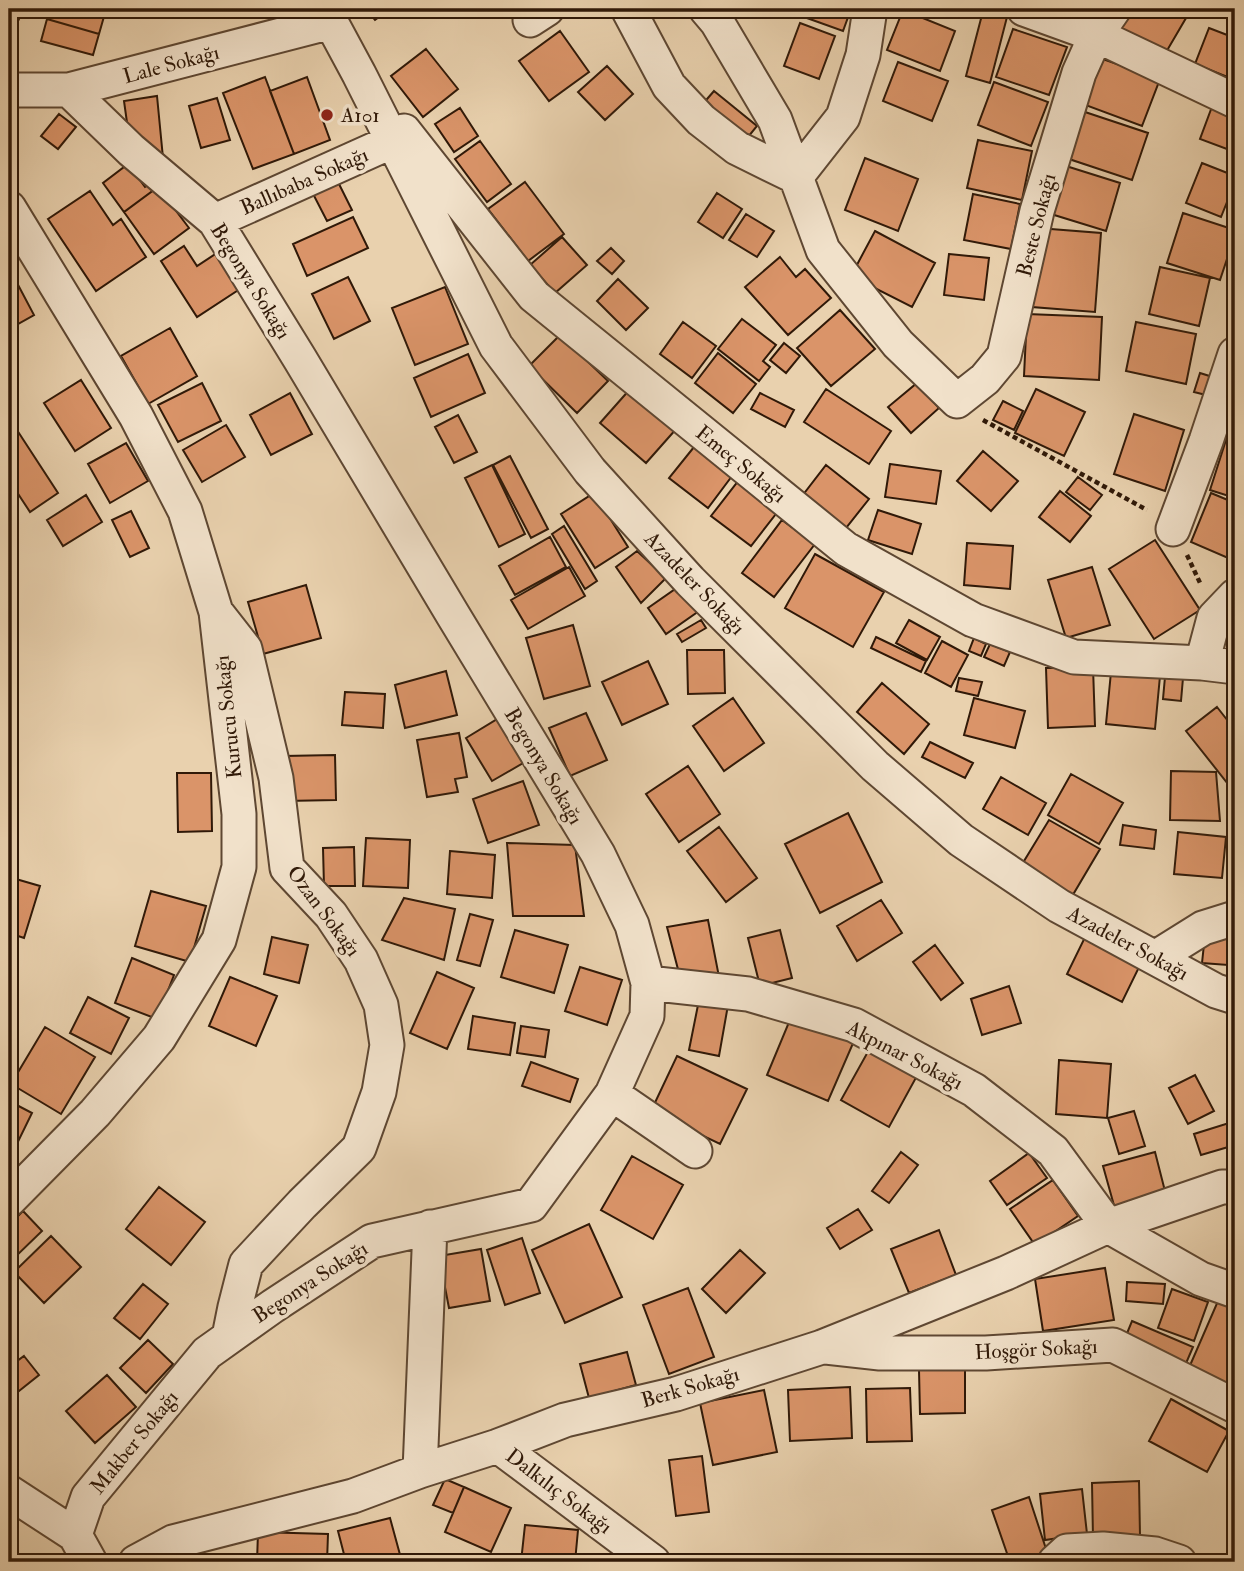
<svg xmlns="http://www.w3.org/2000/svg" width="1244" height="1571" font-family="'IM FELL Double Pica',serif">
<rect width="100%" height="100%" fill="#e9d1ae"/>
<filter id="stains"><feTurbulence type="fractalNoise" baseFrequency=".00286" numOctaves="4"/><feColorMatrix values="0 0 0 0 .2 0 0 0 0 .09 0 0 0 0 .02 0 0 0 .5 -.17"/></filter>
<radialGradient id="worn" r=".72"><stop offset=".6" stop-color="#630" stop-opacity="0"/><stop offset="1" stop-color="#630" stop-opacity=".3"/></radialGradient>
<path fill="#da9469" stroke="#301908" stroke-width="2" d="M9 9H24L16 25 9 21Z
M50 9H88L105 13 99 34 47 19Z
M366 9H390L375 20Z
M794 9H851L843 31 793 13Z
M1124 9H1170L1186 18 1165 54 1115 26Z
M903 10 955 31 940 71 887 50Z
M983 11 1007 17 990 83 966 76Z
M47 19 99 34 93 55 41 41Z
M800 23 835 36 819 79 784 66Z
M1209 28 1235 38V80L1195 64Z
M1013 29 1067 47 1049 95 996 77Z
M560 31 589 72 549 101 519 61Z
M426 49 458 89 423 117 391 76Z
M1097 57 1160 79 1142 126 1080 103Z
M898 62 948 81 932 121 883 101Z
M607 66 633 94 605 120 578 92Z
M265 77 294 154 253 169 223 93Z
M307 77 330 140 294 154 270 91Z
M994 82 1048 102 1031 146 978 125Z
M714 91 757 126 744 142 701 106Z
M157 96 163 158 129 137 124 101Z
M217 98 230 140 201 148 189 106Z
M1213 104 1235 112V152L1200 139Z
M460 108 478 136 454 152 435 124Z
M1085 112 1148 133 1132 180 1069 159Z
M59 114 76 127 58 149 41 136Z
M978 140 1032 151 1022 200 967 188Z
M480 141 511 184 487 202 455 159Z
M865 158 918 179 898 231 845 210Z
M1202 163 1235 176V182L1221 217 1186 203Z
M128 164 145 187 153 182 158 187 124 212 103 183Z
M1066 166 1120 183 1106 231 1051 214Z
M335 176 352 210 327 221 310 188Z
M525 182 564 234 528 261 488 209Z
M158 187 189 228 154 254 124 212Z
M90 191 113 225 121 219 146 257 96 291 48 219Z
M717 193 742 209 723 238 698 222Z
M973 194 1020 204 1011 249 964 240Z
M1183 213 1235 230V235L1220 280 1167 263Z
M746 214 774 231 757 257 729 240Z
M353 217 368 248 307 276 293 244Z
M1038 228 1101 233 1095 312 1032 307Z
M875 231 935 263 912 307 851 276Z
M562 237 587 265 555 293 530 265Z
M184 246 197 266 223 249 246 285 197 317 161 261Z
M611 248 624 261 612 274 597 261Z
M949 254 989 258 984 300 944 295Z
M780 257 796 277 805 269 831 298 788 335 745 287Z
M1160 267 1210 278 1199 326 1149 314Z
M348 277 370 321 334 339 312 294Z
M618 279 648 308 626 330 597 301Z
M16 281 34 315 9 329V285Z
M445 287 468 344 415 365 392 308Z
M840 310 875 349 831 386 797 348Z
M1027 314 1102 317 1099 380 1024 376Z
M742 319 776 345 763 361 770 367 759 381 718 349Z
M683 322 716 346 692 378 660 354Z
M1136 322 1196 334 1186 384 1126 371Z
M170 328 197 376 148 404 121 356Z
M560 335 608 381 577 413 529 366Z
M784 343 800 356 786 373 770 360Z
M718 353 756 384 733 413 695 383Z
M468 354 485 393 431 417 414 378Z
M1200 373 1219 379 1214 397 1194 392Z
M81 380 111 428 75 451 44 403Z
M202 383 221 421 178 442 158 405Z
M917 383 939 408 911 433 888 407Z
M631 388 677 428 646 463 600 423Z
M826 389 891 431 869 464 804 422Z
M1036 389 1085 412 1064 456 1015 433Z
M290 393 312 434 271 455 250 415Z
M760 393 794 410 785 427 751 409Z
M1003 401 1023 411 1014 430 993 420Z
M1134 414 1184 430 1165 491 1114 474Z
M458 415 477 452 454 463 435 427Z
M226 425 245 457 202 482 183 450Z
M15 427 58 493 30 512 9 480V431Z
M1226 440 1235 443V498L1210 490Z
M126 443 148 481 110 503 88 464Z
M694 447 732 476 708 508 669 478Z
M983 451 1018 481 991 511 957 481Z
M510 456 548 529 531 538 493 465Z
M890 464 941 471 936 504 885 497Z
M492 465 525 534 499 547 465 478Z
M826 465 869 499 842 533 799 500Z
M1078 477 1102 495 1090 510 1066 492Z
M739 480 779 510 751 546 711 516Z
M1060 491 1091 516 1070 542 1039 517Z
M594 493 628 547 595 568 561 514Z
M1211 493 1235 503V561L1191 542Z
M86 495 102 522 63 546 47 520Z
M878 510 921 524 912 554 868 540Z
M131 511 149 548 130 557 112 520Z
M782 520 815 544 774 597 742 573Z
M564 526 597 581 585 589 552 534Z
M550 537 566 567 515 595 499 566Z
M1155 540 1200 610 1154 639 1109 569Z
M967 543 1013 546 1010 589 964 585Z
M637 551 666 578 641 603 616 567Z
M815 554 884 592 853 647 785 608Z
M569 567 585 596 528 629 511 600Z
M1092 567 1110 625 1066 638 1048 580Z
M306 585 321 638 263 654 248 602Z
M681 585 699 611 666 634 648 608Z
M701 620 706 628 682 642 677 634Z
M909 620 940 637 927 660 896 643Z
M573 625 590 686 544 699 526 638Z
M876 637 926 661 921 672 871 648Z
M974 638 986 644 981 656 969 651Z
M942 641 968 655 951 687 925 673Z
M990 644 1010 652 1004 666 984 657Z
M687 650H724L725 693 688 694Z
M648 661 668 704 622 725 602 682Z
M1093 667 1095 726 1048 728 1046 668Z
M446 671 457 715 405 728 395 685Z
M1111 672 1160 676 1155 729 1106 724Z
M1165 677 1183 678 1181 701 1163 699Z
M959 678 982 682 978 696 956 691Z
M882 683 929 724 904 754 857 712Z
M345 692 385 694 383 728 342 725Z
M733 698 764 743 724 771 693 726Z
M974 698 1025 711 1015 748 964 735Z
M1217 707 1235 730V778L1228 784 1186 731Z
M586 713 607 760 570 776 549 728Z
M499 718 525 762 492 781 466 738Z
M459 733 467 777 455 779 458 792 427 797 417 740Z
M930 742 973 763 965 778 922 757Z
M335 755 336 800 285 801 284 756Z
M688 766 720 814 679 842 646 794Z
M1171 771 1216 772 1220 821 1170 820Z
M177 773H211L212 831 178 832Z
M1071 774 1123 803 1099 844 1048 815Z
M1001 777 1046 803 1028 835 983 809Z
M523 781 539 825 488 843 473 799Z
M848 813 882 882 820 913 785 844Z
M1049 820 1100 849 1071 898 1021 866Z
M1123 825 1156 830 1154 849 1120 845Z
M719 827 757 878 726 902 687 851Z
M1178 832 1226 837 1222 878 1174 874Z
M366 838 410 840 408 888 363 886Z
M507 843 575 845 584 916H513Z
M354 847 355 886H324L323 848Z
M450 851 495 855 492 898 447 894Z
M9 877 40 886 24 938 9 933Z
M151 891 206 906 190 962 135 946Z
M404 898 455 909 444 960 382 940Z
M881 900 902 933 857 961 837 926Z
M470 914 493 920 480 966 457 960Z
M708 920 720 982 680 977 667 927Z
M1089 929 1144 957 1122 1002 1067 974Z
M515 930 568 945 554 993 501 977Z
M780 930 792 978 760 986 748 938Z
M1205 935 1231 938 1228 965 1202 963Z
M272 937 308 945 299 983 264 974Z
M935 945 963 983 941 1000 913 962Z
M132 958 174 975 157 1019 115 1003Z
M580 967 622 980 607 1025 565 1011Z
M437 972 474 988 447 1049 410 1033Z
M230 977 277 996 256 1046 209 1026Z
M1009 986 1021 1023 982 1035 971 999Z
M88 997 129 1018 111 1054 70 1033Z
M699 1000 728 1005 719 1056 689 1050Z
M792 1015 854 1041 828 1101 767 1075Z
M473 1016 515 1023 510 1055 468 1049Z
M521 1026 549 1030 545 1057 517 1053Z
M45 1027 95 1057 61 1114 11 1084Z
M870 1048 918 1074 889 1127 841 1100Z
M677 1056 747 1089 720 1144 651 1111Z
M1059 1060 1111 1064 1107 1118 1056 1114Z
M531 1062 578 1079 570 1102 522 1086Z
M1195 1075 1214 1111 1188 1124 1169 1088Z
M9 1101 32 1113 9 1160Z
M1134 1111 1145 1146 1119 1154 1108 1118Z
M1229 1123 1235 1145 1201 1155 1194 1134Z
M901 1152 918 1165 889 1203 872 1191Z
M1155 1152 1166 1195 1115 1209 1103 1166Z
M1029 1153 1047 1178 1007 1205 990 1181Z
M632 1156 683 1185 653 1239 601 1210Z
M1053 1180 1078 1216 1035 1245 1010 1209Z
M159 1187 205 1222 171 1265 126 1229Z
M858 1209 872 1230 840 1249 827 1228Z
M23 1211 42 1231 9 1263V1225Z
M589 1224 622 1297 565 1323 532 1250Z
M939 1230 956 1275 909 1293 891 1249Z
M51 1236 81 1267 44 1303 14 1272Z
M522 1238 540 1293 505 1305 487 1250Z
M481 1249 490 1301 449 1308 439 1256Z
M740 1250 765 1273 726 1313 702 1289Z
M1105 1268 1114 1320 1043 1331 1035 1279Z
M1127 1282 1165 1284 1163 1304 1126 1301Z
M143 1284 168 1304 140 1339 114 1318Z
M688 1288 714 1357 669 1374 643 1305Z
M1172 1289 1208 1302 1194 1341 1158 1328Z
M1218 1301 1235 1308V1375L1230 1388 1188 1370Z
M1132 1321 1193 1347 1184 1368 1123 1343Z
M148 1340 173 1364 146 1393 120 1368Z
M627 1352 636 1385 589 1398 580 1364Z
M24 1356 39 1375 9 1399V1367Z
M919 1370H965V1413L920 1414Z
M107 1375 136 1407 95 1443 66 1411Z
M850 1387 852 1438 790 1441 788 1390Z
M910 1388 912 1441 867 1442 866 1389Z
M764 1390 777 1452 713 1465 700 1403Z
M1171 1399 1229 1431 1207 1472 1149 1441Z
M702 1456 709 1512 676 1516 669 1460Z
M445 1479 464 1487 453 1513 433 1505Z
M1139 1481 1140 1536 1093 1538 1092 1483Z
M464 1487 511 1508 491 1552 445 1532Z
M1082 1489 1087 1534 1045 1540 1040 1494Z
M1029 1497 1049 1558 1036 1562H1010L992 1510Z
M390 1518 402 1562H346L338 1531Z
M525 1525 578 1530 575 1562H521Z
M258 1532 328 1534 327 1562H257Z"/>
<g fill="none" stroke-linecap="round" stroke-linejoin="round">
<defs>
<path id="minor" d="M328 9 331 22 359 74 496 346 590 471 690 581 875 766 961 840 1059 906 1216 991 1235 997
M628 9 669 86 701 120 737 148 796 177
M706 9 717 22 775 120 823 250 898 344 957 401 985 379 1004 356 1037 211 1079 73 1096 35 1114 9
M1024 9 1096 35 1235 101
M530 20 547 9
M9 90H69L331 22
M69 90 131 150 215 221 300 359 453 615 598 854 632 925 648 983 647 1016 612 1094 531 1205 372 1241 273 1306 207 1353 88 1497 75 1535 90 1562
M404 131 534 296 846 549 973 620 1074 657 1202 663 1235 667
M796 177 843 117 863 55 870 9
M9 208 136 416 185 511 216 612 239 814V867L219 940 159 1038 95 1113 9 1200
M215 221 393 141
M1173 529 1206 441 1235 354
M216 612 245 649 276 778 287 868 331 915 361 960 381 1005 387 1045 379 1092 359 1148 302 1204 246 1264 235 1307 229 1337
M1202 663 1214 618 1235 596
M1155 958 1203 928 1235 918
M648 983 748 994 854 1025 974 1090 1053 1151 1108 1226 1201 1279 1235 1291
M612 1094 695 1151
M826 1347 880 1353H986L1113 1345 1235 1406
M498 1446 653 1562
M420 1471 430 1227
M9 1492 75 1535
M136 1562 173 1542 353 1496 420 1471 498 1446 565 1420 676 1394 822 1347 1006 1273 1108 1226 1222 1187H1235
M1055 1562 1067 1551 1103 1549 1155 1554 1179 1562"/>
</defs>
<use href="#minor" stroke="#5e4732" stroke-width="37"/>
<path stroke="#301908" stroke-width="4.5" stroke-dasharray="5 3.5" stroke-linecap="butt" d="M983 420 1147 510
M1187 555 1201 585"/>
<use href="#minor" stroke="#f1e1ca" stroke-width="33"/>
</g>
<circle fill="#8f2418" stroke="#f1e1ca" stroke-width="2.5" cx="327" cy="115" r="7"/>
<g text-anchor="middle" stroke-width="7" stroke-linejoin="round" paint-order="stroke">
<g font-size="21" fill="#301908" stroke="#f1e1ca">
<text transform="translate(171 64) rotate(-15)" y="7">Lale Sokağı</text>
<text transform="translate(304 181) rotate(-24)" y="7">Ballıbaba Sokağı</text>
<text transform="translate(1036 225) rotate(-76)" y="7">Beste Sokağı</text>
<text transform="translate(251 281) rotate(58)" y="7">Begonya Sokağı</text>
<text transform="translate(741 464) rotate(39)" y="7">Emeç Sokağı</text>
<text transform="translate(695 583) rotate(46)" y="7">Azadeler Sokağı</text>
<text transform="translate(228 717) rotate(-96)" y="7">Kurucu Sokağı</text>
<text transform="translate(544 766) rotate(59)" y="7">Begonya Sokağı</text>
<text transform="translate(324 911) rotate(53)" y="7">Ozan Sokağı</text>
<text transform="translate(1128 943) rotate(28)" y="7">Azadeler Sokağı</text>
<text transform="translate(905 1055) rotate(27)" y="7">Akpınar Sokağı</text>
<text transform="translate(310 1282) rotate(-33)" y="7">Begonya Sokağı</text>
<text transform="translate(1036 1349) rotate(-3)" y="7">Hoşgör Sokağı</text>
<text transform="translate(690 1387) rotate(-16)" y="7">Berk Sokağı</text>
<text transform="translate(134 1442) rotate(-51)" y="7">Makber Sokağı</text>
<text transform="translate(559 1491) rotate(37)" y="7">Dalkılıç Sokağı</text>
</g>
<g font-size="21" fill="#301908" stroke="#f1e1ca" text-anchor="start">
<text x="341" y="122">A101</text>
</g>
</g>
<rect width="1244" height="1571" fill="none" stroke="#e9d1ae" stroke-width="35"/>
<rect x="10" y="10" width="1223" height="1550" fill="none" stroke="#301908" stroke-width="3.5"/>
<rect x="18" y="18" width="1209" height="1536" fill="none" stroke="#301908" stroke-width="2"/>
<rect width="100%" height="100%" filter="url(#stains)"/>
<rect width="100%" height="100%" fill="url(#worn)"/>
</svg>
